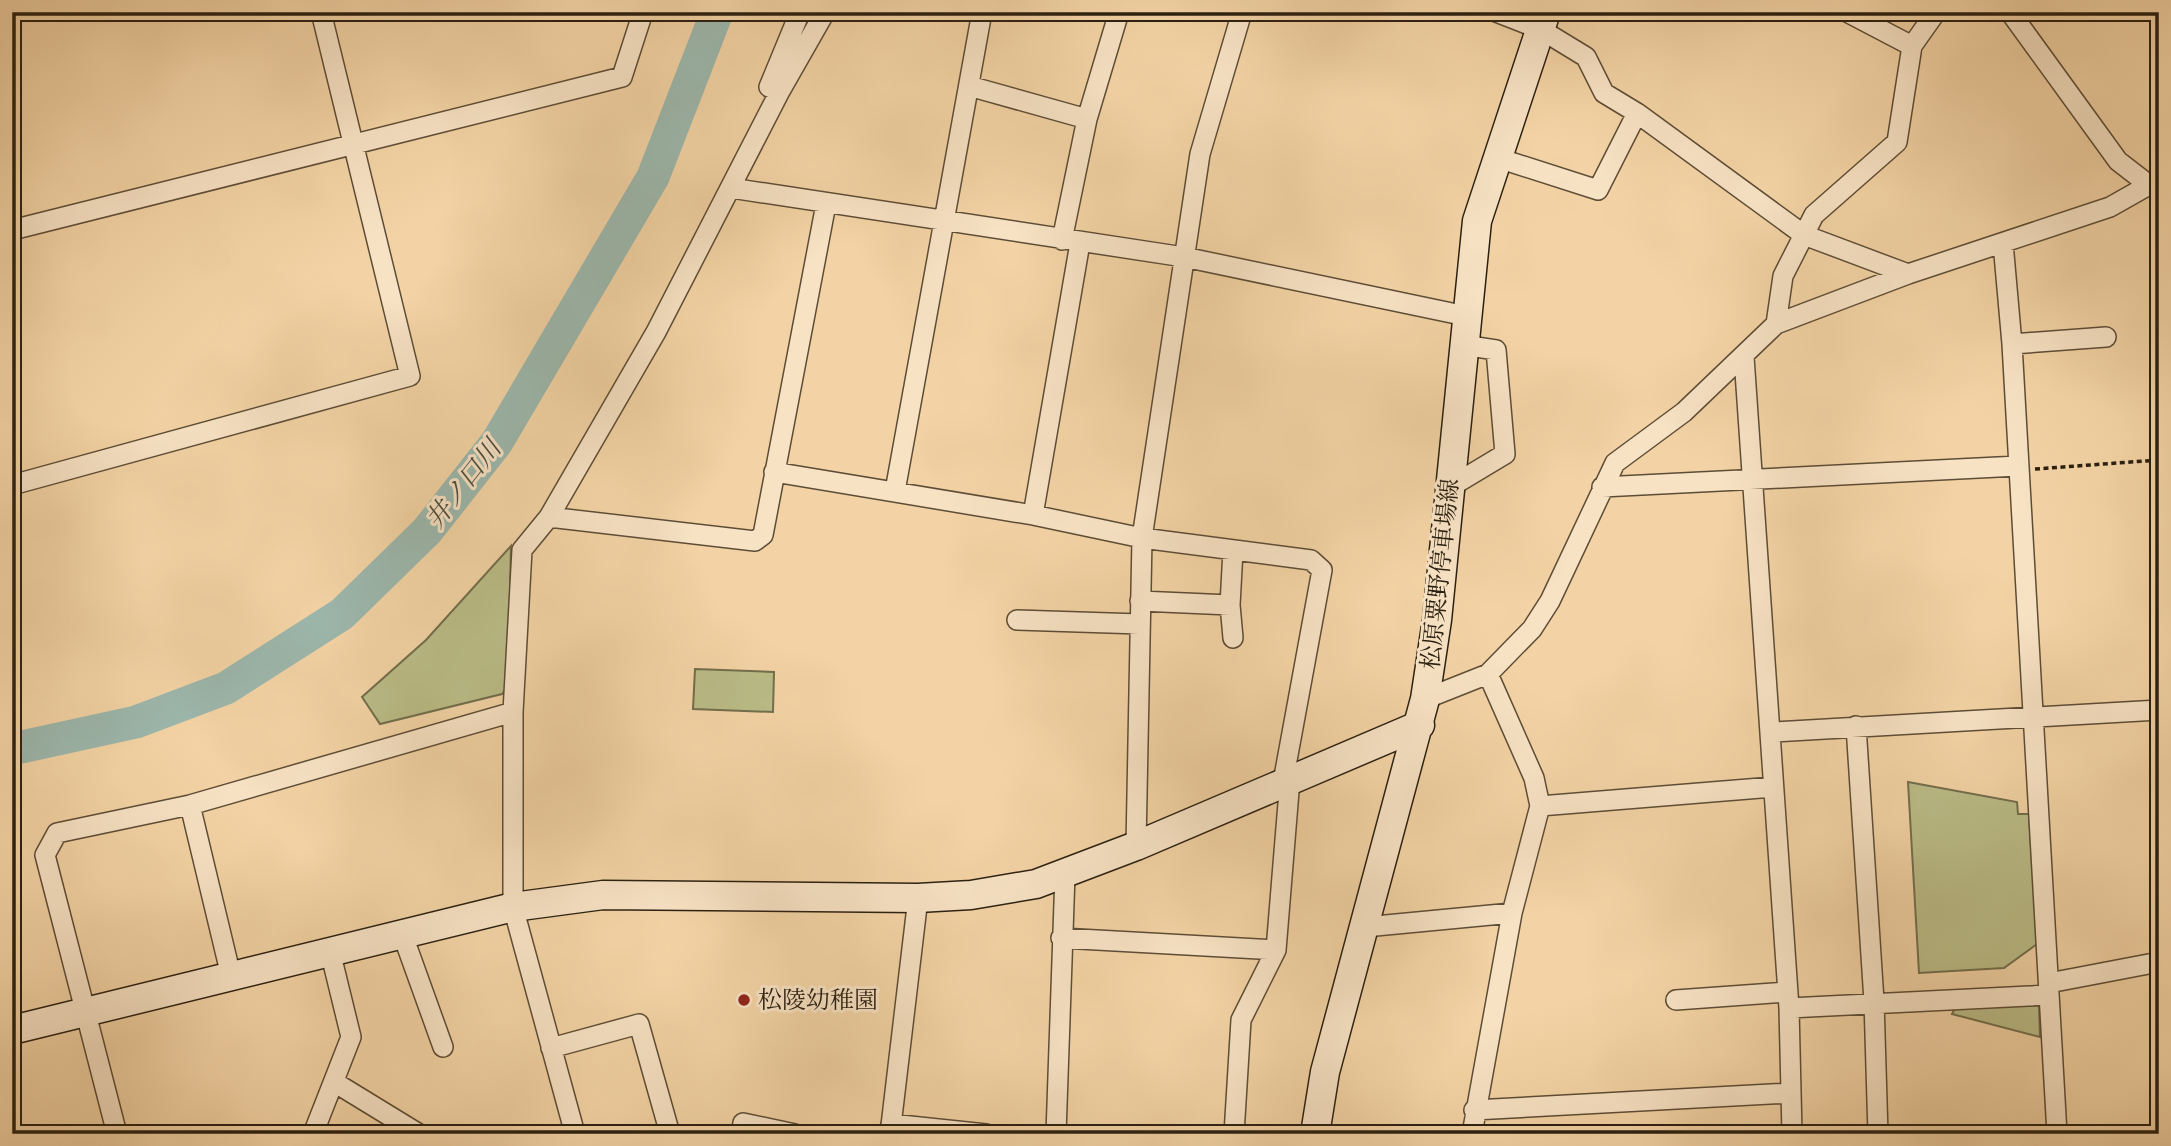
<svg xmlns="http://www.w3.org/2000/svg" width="2171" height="1146" font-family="'Libre Bodoni','Noto Serif JP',serif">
<rect width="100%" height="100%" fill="#f3d3a5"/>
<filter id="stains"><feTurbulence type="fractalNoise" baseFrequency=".00286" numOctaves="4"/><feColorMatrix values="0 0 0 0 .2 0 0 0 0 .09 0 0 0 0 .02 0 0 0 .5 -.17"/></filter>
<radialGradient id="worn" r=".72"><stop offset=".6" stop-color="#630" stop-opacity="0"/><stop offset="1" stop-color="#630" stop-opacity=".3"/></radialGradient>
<path fill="#babc87" stroke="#726e4c" stroke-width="2" d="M511 546 508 686 502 694 380 724 362 697 426 640Z
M695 669 774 672 773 712 693 709Z
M1908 782 2017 802 2018 814H2029L2037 944 2004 968 1919 973Z
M2039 1005 2040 1037 1952 1014 1955 1008Z"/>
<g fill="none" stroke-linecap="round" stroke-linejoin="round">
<path stroke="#9cb7ac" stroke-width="33" d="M12 749 136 722 226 688 342 614 427 531 497 442 653 177 717 12"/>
<defs>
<path id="street" d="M1496 12 1540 29 1586 57 1604 93 1637 113 1804 235 1908 274
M1847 12 1912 46
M2010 12 2118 161 2149 185
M969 86 1087 119
M779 91 769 87 800 12
M1498 158 1598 190 1637 113
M731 188 1184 257 1466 316
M12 230 622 77 643 12
M1062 240 1087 119 1119 12
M2003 243 2012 344 2057 1134
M1776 324 1783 276 1814 215 1897 142 1912 46 1936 12
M2012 344 2106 337
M1744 357 1789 1008 1792 1134
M774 472 1033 515 1142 538 1311 560 1322 570 1283 782
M12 485 410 376 321 12
M1450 487 1505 454 1496 350 1463 345
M1602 487 2018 466
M895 491 982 12
M1033 515 1080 243
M549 517 755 541 763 535 826 204
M1233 550 1230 605 1233 638
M1140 601 1230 605
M1017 620 1140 624
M1425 699 1488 674 1532 629 1550 601 1615 463 1684 412 1776 324 1908 274 2110 207 2149 185H2159
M1856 726 1874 1001 1878 1134
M1772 732 2159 710
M190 805 231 976
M1540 806 1773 787
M1136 846 1142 538 1200 154 1242 12
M1365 927 1512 913
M402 933 443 1047
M1061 938 1276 950
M2049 983 2159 962
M1676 1000 1786 992
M1789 1008 2049 995
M551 1048 639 1024 670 1134
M334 1082 419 1134
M1474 1110 1791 1093
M891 1124 986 1134
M117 1134 45 855 57 833 190 805 513 712
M313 1134 351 1037 330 951
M575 1134 513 907V712L522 550 549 517 656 332 780 91 825 12
M741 1134 743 1123 795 1134
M890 1134 918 898
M1056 1134 1065 874
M1234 1134 1241 1020 1276 950 1290 779
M1472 1134 1512 913 1540 806 1534 778 1488 674"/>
<path id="secondary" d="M12 1030 513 907 603 895 918 898 971 895 1036 884 1136 846 1420 725
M1315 1134 1325 1072 1425 699 1437 620 1477 221 1546 12"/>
</defs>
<use href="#street" stroke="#5d4d36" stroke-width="22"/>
<use href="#secondary" stroke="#2b2011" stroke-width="31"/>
<path stroke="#2b2011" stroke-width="3.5" stroke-dasharray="5 3.5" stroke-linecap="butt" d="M2035 469 2159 460"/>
<use href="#street" stroke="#f7e2c4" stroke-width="19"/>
<use href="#secondary" stroke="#f7e2c4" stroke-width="28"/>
</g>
<circle fill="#8f2418" stroke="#f7e2c4" stroke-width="2.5" cx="744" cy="1000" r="7"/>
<g text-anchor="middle" stroke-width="6" stroke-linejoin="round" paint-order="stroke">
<g font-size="24" fill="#2b2011" stroke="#f7e2c4">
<text transform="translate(1440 574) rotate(-84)" y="8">松原粟野停車場線</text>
</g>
<g font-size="24" fill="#2b2011" stroke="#f7e2c4" text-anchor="start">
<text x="758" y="1008">松陵幼稚園</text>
</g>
<g font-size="26" font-style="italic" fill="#4d4d40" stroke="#f7e2c4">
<text transform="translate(463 484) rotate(-52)" y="9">井ノ口川</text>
</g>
</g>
<rect width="2171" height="1146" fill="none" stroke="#f3d3a5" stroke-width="42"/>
<rect x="14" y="14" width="2143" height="1118" fill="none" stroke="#2b2011" stroke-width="3.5"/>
<rect x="21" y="21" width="2129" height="1104" fill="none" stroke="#2b2011" stroke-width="2"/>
<rect width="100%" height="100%" filter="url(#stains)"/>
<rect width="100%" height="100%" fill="url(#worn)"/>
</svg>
